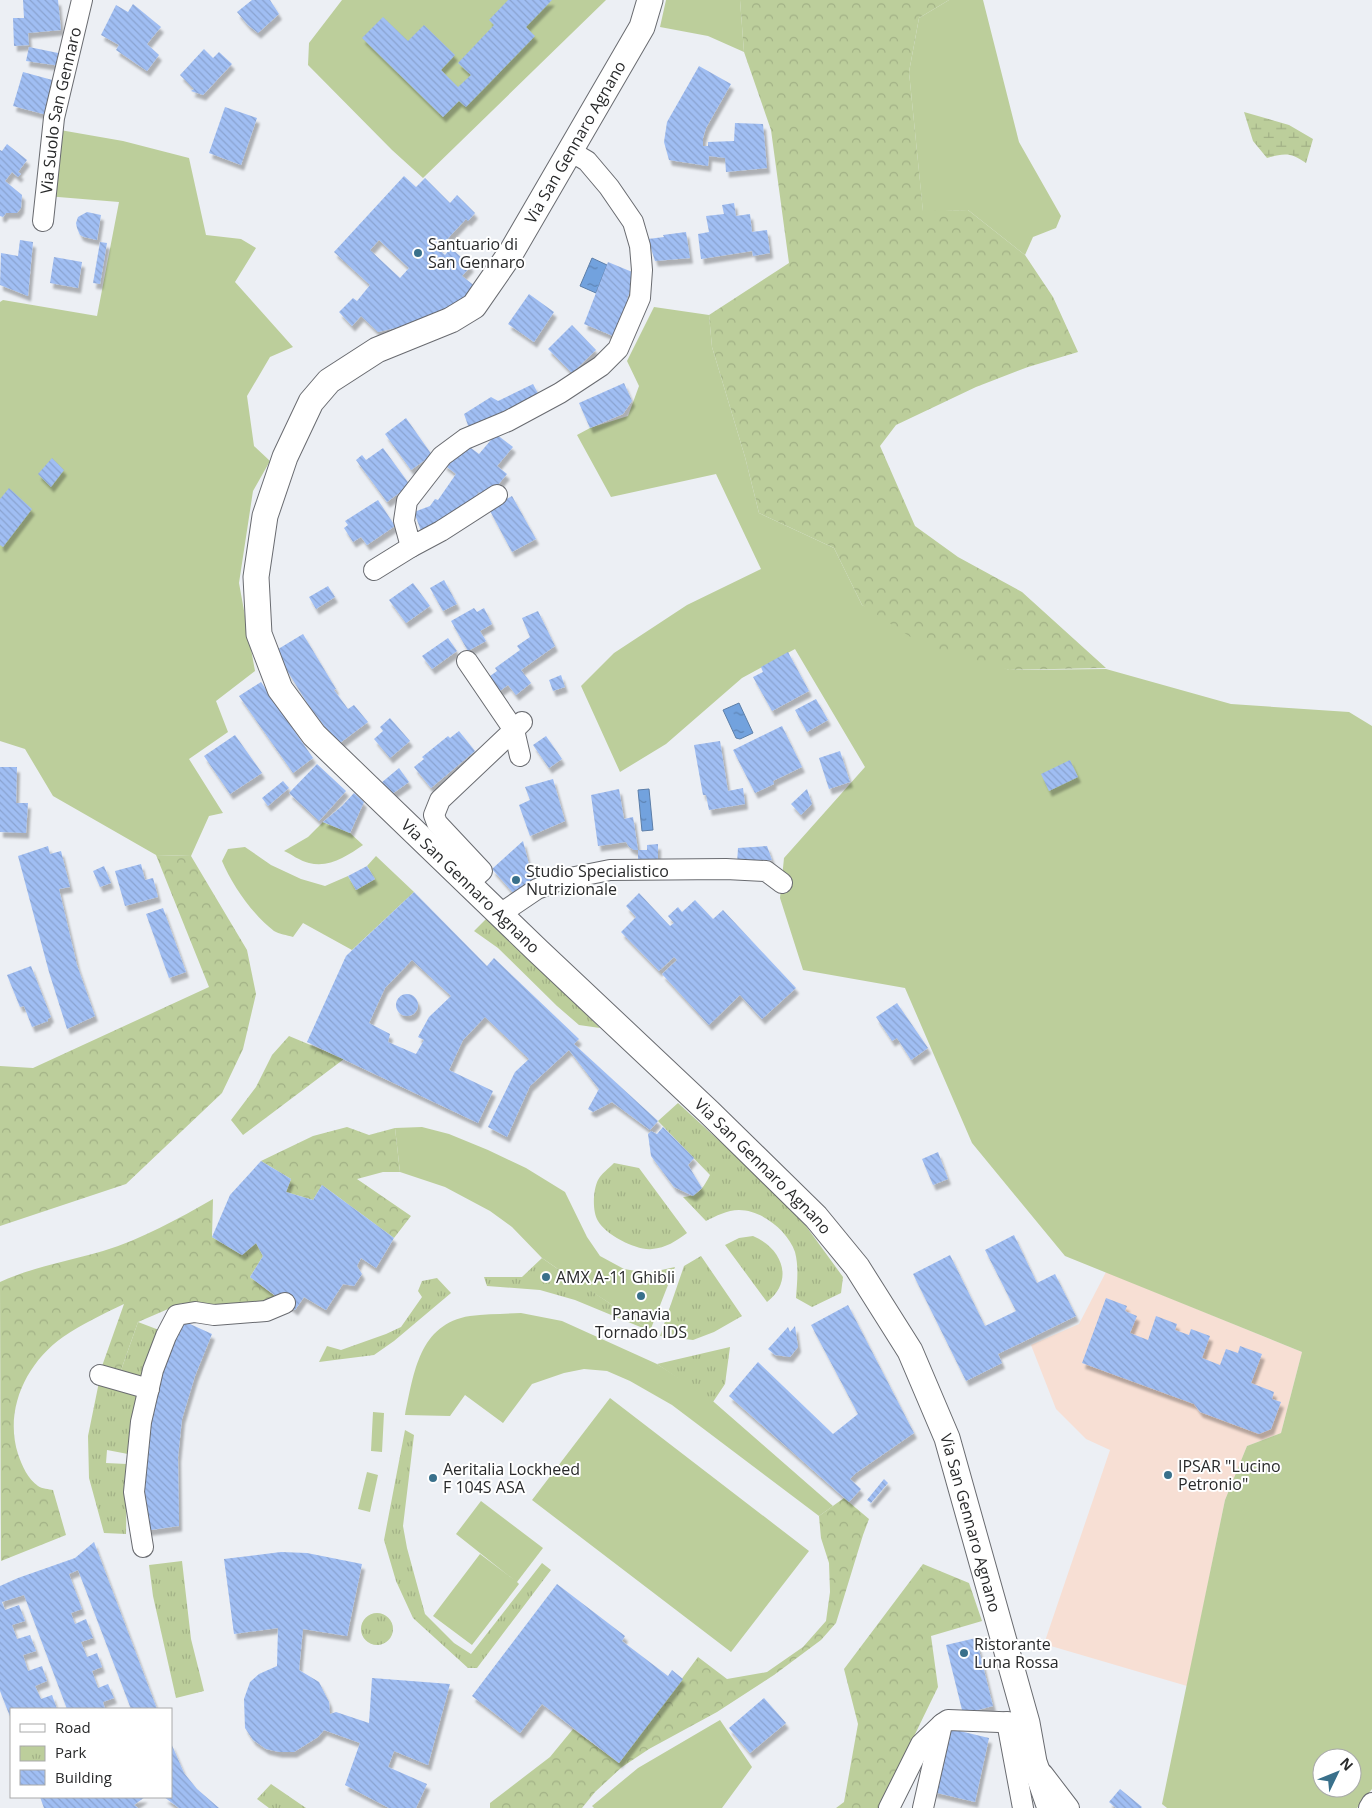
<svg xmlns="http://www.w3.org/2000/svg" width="1372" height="1808" font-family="'Open Sans',sans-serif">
<defs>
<pattern id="forest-crowns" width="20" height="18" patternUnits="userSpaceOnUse" patternTransform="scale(1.25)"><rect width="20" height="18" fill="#bcce9b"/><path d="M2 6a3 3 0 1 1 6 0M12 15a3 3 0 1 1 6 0" fill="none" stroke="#a2b186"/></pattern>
<pattern id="wetland-marsh" width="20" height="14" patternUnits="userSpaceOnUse" patternTransform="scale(1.25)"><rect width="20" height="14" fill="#bcce9b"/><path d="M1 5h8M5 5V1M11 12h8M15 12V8" fill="none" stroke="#a2b186"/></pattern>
<pattern id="park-tufts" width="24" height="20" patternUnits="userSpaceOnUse" patternTransform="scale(1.25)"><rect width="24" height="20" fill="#bcce9b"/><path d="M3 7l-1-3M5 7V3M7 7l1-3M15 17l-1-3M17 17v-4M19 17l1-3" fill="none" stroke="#a2b186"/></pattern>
<pattern id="water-ripples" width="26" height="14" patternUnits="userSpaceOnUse" patternTransform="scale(1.25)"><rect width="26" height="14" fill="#72a2de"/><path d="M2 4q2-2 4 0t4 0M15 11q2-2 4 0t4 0" fill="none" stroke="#5e84b4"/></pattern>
<pattern id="building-back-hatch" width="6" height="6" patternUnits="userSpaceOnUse" patternTransform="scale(1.25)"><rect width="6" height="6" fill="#a0bef3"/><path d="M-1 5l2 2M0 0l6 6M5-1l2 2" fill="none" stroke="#8aa3d0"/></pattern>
<filter id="shadow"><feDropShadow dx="3" dy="5.5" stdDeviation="1" flood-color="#0004"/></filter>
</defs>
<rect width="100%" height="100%" fill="#eceff4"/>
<path fill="#f7dfd4" d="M1106 1272 1302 1352 1281 1433 1247 1446 1225 1500 1187 1686 1044 1644 1110 1450 1086 1439 1056 1409 1031 1345 1079 1324Z"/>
<path fill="#bcce9b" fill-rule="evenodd" d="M342 0H606L423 178 392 150 308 65 309 43Z
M666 0H740L744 52 708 36 660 27Z
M949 0H983L1019 142 1061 216 1056 228 1033 237 1025 255 968 210 923 212 909 72 919 18Z
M60 130 123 141 189 158 206 235 241 239 256 248 235 282 293 347 270 357 247 396 254 446 270 461 253 491 239 583 255 671 216 701 228 732 189 759 223 813 209 816 191 856 156 855 53 796 25 749 0 741V302L3 300 97 316 119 202 46 196Z
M654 307 709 315 712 347 745 457 759 513 834 548 862 605 1009 670 1106 669 1231 704 1349 712 1372 726V1789L1357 1808H1167L1162 1804 1225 1500 1247 1446 1281 1433 1302 1352 1065 1256 972 1143 905 988 803 970 780 898 784 858 865 767 795 649 742 678 666 744 620 772 581 686 614 653 687 605 761 569 716 474 611 497 577 435 590 428 628 416 639 386 627 361ZM1322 1758H1352V1788H1322Z
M323 822 350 833 363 845C347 856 330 868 309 863 300 861 291 854 284 851L308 837Z
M245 847 271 865 301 879 325 886 348 876 356 890 375 879 367 866 376 856 414 892 352 950 303 923 293 937C287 935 279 934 274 931 253 915 232 885 222 861L228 849Z
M422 1127 449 1134 488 1150 526 1168 565 1192 587 1237 600 1256 624 1269 648 1273 675 1267 650 1331 622 1311 584 1287 542 1258 512 1227 490 1211 445 1187 400 1172 395 1128Z
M521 1313 562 1321 657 1364 707 1396 833 1506 819 1516 672 1405 630 1381 607 1371 584 1369 564 1373 532 1384 503 1423 465 1395 450 1416 405 1415C414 1373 419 1324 470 1316 487 1314 504 1314 521 1313Z
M610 1398 809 1551 731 1652 532 1500Z
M373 1412 384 1413 382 1452 371 1451Z
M367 1472 378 1475 370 1512 358 1509Z
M481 1501 543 1548 517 1582 519 1584 472 1645 433 1616 480 1554 513 1579 456 1534Z
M720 1720 752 1767 722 1808H594L592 1806 638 1768Z"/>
<path fill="url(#forest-crowns)" d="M740 0H949L919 18 909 72 923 211 968 210 1025 255 1053 297 1078 352 1028 367 976 387 896 425 880 446 915 526 958 557 1022 592 1106 668 1009 670 921 644 862 605 834 548 759 513 745 457 712 347 709 315 789 263 771 130 744 52Z
M156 855 191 856 247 950 256 994 243 1049 222 1093 126 1184 0 1226V1066L33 1068 209 987Z
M289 1036 344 1059 243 1135 231 1120 256 1087 272 1055Z
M347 1127 369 1135 395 1128 400 1172H383L357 1179 411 1216 394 1238 322 1185 313 1200 286 1192 291 1179 261 1161 313 1136Z
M213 1199 212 1237 242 1255 256 1243 263 1256 250 1277 280 1300 227 1309 182 1303 138 1322 119 1376 101 1369 124 1304C103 1314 82 1324 63 1337 26 1363 4 1410 18 1454 22 1466 28 1479 38 1486 42 1489 49 1489 53 1490L66 1535 1 1561 0 1282C33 1267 68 1261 103 1251 142 1239 178 1219 213 1199Z
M844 1498 869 1519 863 1535 836 1623 821 1640 774 1675 717 1712 649 1749 622 1767 595 1792 582 1808H490V1803L550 1757 573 1729 619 1763 698 1657 727 1679 767 1672 803 1647 826 1621 830 1592 829 1563 821 1538 819 1516Z
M923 1564 969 1583 982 1621 931 1636 938 1687 879 1808H836L844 1802 858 1724 844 1669Z"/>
<path fill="url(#wetland-marsh)" d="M1244 112 1289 125 1313 139 1306 163C1291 152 1284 153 1267 158L1253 141Z"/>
<path fill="url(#park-tufts)" d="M488 917 600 1028 579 1025 557 1006 498 948 474 931Z
M678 1103 771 1188 806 1226 843 1277 841 1293 812 1307 796 1298C797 1283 799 1267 795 1252 788 1231 762 1210 739 1210 727 1210 716 1216 706 1221L683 1197C699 1196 703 1188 710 1175L658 1121Z
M614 1163 639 1168 687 1233C676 1241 666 1248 652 1249 637 1251 606 1235 598 1221 592 1211 593 1190 598 1180 601 1174 609 1168 614 1163Z
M753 1236C782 1248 795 1280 767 1302L725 1245 739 1238Z
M701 1256 742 1316 714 1332 693 1340 660 1336 684 1266Z
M542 1258C577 1283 615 1305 650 1331L575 1300 540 1290 487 1286 484 1277H522Z
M437 1278 451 1293 394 1341 374 1355 319 1362 327 1346 341 1350 386 1334 401 1327 422 1297 418 1291 422 1281Z
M138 1322 159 1330 141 1383 119 1376Z
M730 1347 725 1384 713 1402 657 1364Z
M99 1382 137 1395 128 1454 107 1450 106 1463 127 1464 126 1534 104 1533 89 1478 88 1436Z
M405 1430 414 1435 403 1526 407 1548 425 1614 454 1643 471 1654 542 1563 551 1570 477 1668H468L413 1618 396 1581 384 1540Z
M182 1561 191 1639 204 1691 176 1698 153 1596 149 1565Z
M361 1629a16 16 0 1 1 32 0a16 16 0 1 1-32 0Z
M271 1784 306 1808H269L257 1799Z"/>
<path fill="url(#water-ripples)" stroke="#5c7ea8" d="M592 258 607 265 596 293 580 286Z
M739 703 753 733 740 739 736 738 723 710Z
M649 789 653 830 642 831 638 790Z"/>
<path fill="url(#building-back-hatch)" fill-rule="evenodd" filter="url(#shadow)" d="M23 0H58L61 30 28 33 29 45 14 46 13 18H24Z
M252 0H270L279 14 258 33 248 25 237 12Z
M508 0H552L526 27 535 36 466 107 459 101 443 117 362 38 383 17 408 41 424 25 455 55 441 70 458 87 471 75 458 63 494 25 489 20Z
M133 4 161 27 147 44 159 55 147 71 116 50 119 45 101 35 116 5 128 12Z
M29 47 63 54 61 66 26 61Z
M204 49 213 58 219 52 232 64 203 95 191 91 194 89 180 75Z
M699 66 731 84 706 128 703 138V146H708V142L734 141 735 123 763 124 767 168 726 172 725 158 709 156 708 166 669 160 664 142 667 122Z
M23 72 56 81 47 115 13 106Z
M225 107 257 118 241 165 209 153Z
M7 144 27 160 18 172 21 174 18 177 12 172 5 181 22 195 21 208 17 213H6L3 217 0 216V150L2 151Z
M404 176 416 187 425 178 450 203 457 195 475 213 468 221 466 219 438 249 445 255 451 248 471 266 462 276 476 287 454 307 413 324 378 332 361 316 352 326 339 312 353 298 357 301 370 285 334 252ZM379 240 409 268 400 278 370 250Z
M734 203 736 216 750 214 752 232 767 230 770 253 753 256 752 251 701 259 698 234 709 232 706 216 724 214 722 205Z
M87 212 101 215 97 240 84 237 80 235 77 228 76 223 78 217Z
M686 232 690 258 655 261 648 239 664 237 663 235Z
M20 240 33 242 28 296 0 285 1 253 18 256Z
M100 242 107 243 100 284 93 283Z
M54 257 82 262 78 288 50 283Z
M608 262 637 274 627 299 632 301 618 338 584 324Z
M529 294 554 312 534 342 508 324Z
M572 325 596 350 572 373 548 349Z
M624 383 632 401 623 414 590 428 579 403Z
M533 384 541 399 470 431 464 414 491 397 498 401Z
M406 418 432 455 411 470 385 434Z
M496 434 513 447 497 466 507 474 487 498 479 492 469 504 423 536 414 512 430 506 435 499 438 500 456 474 443 464 467 445 479 454Z
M383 448 410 485 387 502 356 460 362 455 366 460Z
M52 458 64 470 51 487 38 474Z
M9 488 32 509 3 547 0 545V499Z
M512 496 536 539 512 552 489 509Z
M378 500 395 526 367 545 361 537 353 542 344 528 348 525 345 521Z
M444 580 457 604 443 611 430 588Z
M413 583 430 606 406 623 389 600Z
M328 586 335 597 316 609 309 597Z
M474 608 477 612 484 608 492 624 480 631 486 641 468 651 451 621Z
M538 611 555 646 521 670 531 683 516 695 508 685 497 693 486 679 497 671 495 668 520 650 517 646 530 637 522 618Z
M303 634 336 689 334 690 348 709 354 705 368 722 340 743 325 727 309 706 275 651Z
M448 638 457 651 432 669 422 656Z
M788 652 809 691 772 711 753 677 763 672 761 667Z
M561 675 565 687 553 691 549 680Z
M261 682 313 758 293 773 239 696Z
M816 699 828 720 807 732 795 710Z
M390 718 410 741 390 758 374 739 383 731 380 727Z
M782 726 802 767 773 781 774 784 755 793 733 750Z
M459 731 475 751 431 788 414 767 424 759 422 757 448 736 450 738Z
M235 735 262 773 230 794 204 756Z
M546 736 562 759 549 768 533 745Z
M720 741 728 791 743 788 745 804 709 810 706 795H703L694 745Z
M840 751 850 782 829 789 819 758Z
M1070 760 1078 777 1049 791 1041 774Z
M317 764 346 791 319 821 289 793Z
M0 767H17L16 803H28L26 833 0 832Z
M399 768 409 782 392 794 381 783Z
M553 779 565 821 530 836 519 805 530 800 525 787Z
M283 781 289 788 268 806 262 798Z
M619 789 624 819 633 817 638 850H634L629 847 626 842 598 846 591 795Z
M807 789 812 804 801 815 791 804Z
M354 793 364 802 350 833 323 822 342 806Z
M523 841 534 884 516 896 492 869Z
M658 844V864L638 865V850H647V845Z
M48 846 50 854 61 851 70 887 59 889 77 965 95 1016 67 1029 49 972 18 856Z
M767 846 772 860 737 864 738 848Z
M141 864 145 880 153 878 158 897 125 906 115 871Z
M104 866 111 883 100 887 93 871Z
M367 866 375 879 356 890 348 876Z
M414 892 487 966 494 958 579 1039 574 1044 658 1121 650 1130 612 1102 593 1112 588 1109 599 1089 569 1050 530 1086 507 1137 488 1127 515 1072 529 1059 485 1017 463 1040 449 1070 493 1091 478 1123 307 1042 346 956ZM412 960 451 996 429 1017 418 1037 424 1040 416 1054 388 1042 390 1034 369 1023 385 988Z
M639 893 670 926 674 923 668 916 678 907 682 912 695 900 713 919 723 910 796 988 762 1019 740 995 709 1025 662 974 677 960 674 957 659 971 621 932 636 917 626 906Z
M163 908 186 972 169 978 146 914Z
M31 966 51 1017 48 1019V1021L32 1027 24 1006 20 1007 7 975Z
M396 1005a11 11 0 1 1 22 0a11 11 0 1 1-22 0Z
M897 1003 928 1048 911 1060 897 1038 892 1041 876 1017Z
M663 1127 694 1158 688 1165 702 1188 693 1196 674 1187 651 1156 648 1134 651 1131 657 1134Z
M938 1152 948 1179 933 1185 922 1159Z
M261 1161 291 1179 286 1192 313 1200 322 1185 394 1238 376 1268 361 1258 357 1266 362 1274 354 1286 343 1284 326 1310 304 1297 295 1310 250 1277 263 1256 256 1243 242 1255 212 1237 230 1195Z
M1014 1235 1037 1283 1055 1274 1076 1316 998 1354 1002 1363 966 1381 913 1274 950 1255 985 1326 1016 1311 985 1250Z
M1106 1298 1127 1306 1125 1311 1137 1316 1130 1333 1148 1340 1156 1316 1177 1324 1175 1330 1189 1335 1191 1329 1210 1336 1202 1358 1220 1365 1226 1349 1238 1353 1240 1346 1262 1354 1251 1383 1274 1392 1272 1399 1281 1402 1271 1429 1259 1434 1200 1412 1194 1404 1082 1363Z
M848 1305 914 1433 856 1473 850 1479 861 1489 849 1502 729 1396 758 1362 833 1434 858 1414 811 1325Z
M179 1319 212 1334 195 1376 182 1419 178 1457 179 1526 143 1531 144 1446 168 1344Z
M795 1326 798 1347 790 1357 775 1355 768 1349 788 1327 790 1332Z
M884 1479 888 1483 871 1503 867 1500Z
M94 1542 157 1709H131L78 1570 69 1574 82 1609 71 1613 75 1624 86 1619 93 1638 81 1642 87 1657 97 1653 102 1667 92 1671 98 1688 108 1684 114 1698 103 1702 105 1709H67L24 1595 2 1602 5 1610 19 1605 25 1621 12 1625 17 1639 30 1635 36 1651 23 1655 28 1671 42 1666 47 1681 35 1686 41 1699 52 1695 57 1709H11V1719L0 1691V1586L18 1578 75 1558Z
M281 1552 307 1553 362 1564 347 1636 303 1629 299 1670 319 1682 329 1702 330 1714 336 1712 369 1723 372 1678 450 1684 428 1765 394 1751 388 1767 427 1784 416 1808H389L345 1785 360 1743 324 1730 318 1737 294 1752H279L266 1749 253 1740 245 1728 244 1699 250 1682 259 1674 277 1666 278 1628 234 1634 224 1559Z
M557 1584 625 1636 622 1641 668 1676 672 1670 683 1679 619 1763 542 1704 520 1733 472 1696Z
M976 1638 993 1706 963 1714 946 1645Z
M764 1698 786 1723 750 1753 729 1728Z
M947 1728 989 1738 975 1802 933 1792Z
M171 1743 184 1773 197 1789 219 1808H179L164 1797H171Z
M1120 1789 1142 1807 1141 1808H1116L1109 1802Z
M40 1797H145L134 1805 138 1808H44Z"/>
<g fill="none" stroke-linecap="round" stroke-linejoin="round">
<defs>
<g id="minor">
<path id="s1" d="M43 221 54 118 82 0"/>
<path d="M497 495 441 531 411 547 404 521 407 501 442 456 465 439 508 421 560 393 601 366 618 349 640 298 642 270 640 246 633 222 609 187 587 161 570 151"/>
<path d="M374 570 411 547"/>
<path d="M467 661 514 730 440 800 434 815 437 823 482 871 469 883"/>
<path d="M520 756 514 730 522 722"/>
<path d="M500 914 537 889 560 880 610 870 726 869 766 871 782 883"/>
<path d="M100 1375 149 1389"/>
<path d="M143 1547 134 1492 141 1422 153 1370 166 1336 177 1315 195 1312 214 1315 266 1311 285 1303"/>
<path d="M1007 1722 1023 1808"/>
<path d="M1043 1774 1069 1808"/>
<path d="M889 1808 921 1744 942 1724"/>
<path d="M923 1808 942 1724 948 1720 1027 1723"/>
<path d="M1369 1808 1372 1803"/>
</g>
<g id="major">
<path id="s2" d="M650 0 642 27 512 251 474 306 451 320 377 350 329 381 311 402 285 457 265 516 256 577 259 634 280 689 314 735 538 951 709 1112 816 1217 857 1267 910 1351 947 1438 1027 1723 1034 1762 1050 1808"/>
</g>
</defs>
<use href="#minor" stroke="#696b70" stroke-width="22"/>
<use href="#major" stroke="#696b70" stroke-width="27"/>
<use href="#minor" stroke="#fff" stroke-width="20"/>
<use href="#major" stroke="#fff" stroke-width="25"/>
</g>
<g fill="#39708b" stroke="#fff" stroke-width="2">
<circle cx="418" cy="253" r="5"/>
<circle cx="516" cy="880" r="5"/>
<circle cx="546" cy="1277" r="5"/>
<circle cx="641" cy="1296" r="5"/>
<circle cx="1168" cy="1475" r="5"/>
<circle cx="433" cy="1478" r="5"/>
<circle cx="964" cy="1653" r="5"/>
</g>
<g text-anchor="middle" stroke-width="4" stroke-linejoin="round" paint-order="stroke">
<g font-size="16" fill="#292a2b" stroke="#fff">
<text dy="6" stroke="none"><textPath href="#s1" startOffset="112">Via Suolo San Gennaro</textPath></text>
<text transform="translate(575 142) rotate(-60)" y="6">Via San Gennaro Agnano</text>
<text dy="6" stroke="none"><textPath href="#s2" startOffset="1121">Via San Gennaro Agnano</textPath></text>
<text dy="6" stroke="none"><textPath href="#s2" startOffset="1526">Via San Gennaro Agnano</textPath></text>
<text dy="6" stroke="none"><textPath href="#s2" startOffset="1946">Via San Gennaro Agnano</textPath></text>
</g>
<g font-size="16" fill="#292a2b" stroke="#fff" text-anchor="start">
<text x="428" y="250">Santuario di<tspan x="428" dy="18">San Gennaro</tspan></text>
<text x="526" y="877">Studio Specialistico<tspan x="526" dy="18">Nutrizionale</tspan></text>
<text x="556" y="1283">AMX A-11 Ghibli</text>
<text x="641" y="1320" text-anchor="middle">Panavia<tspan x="641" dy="18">Tornado IDS</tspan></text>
<text x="1178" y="1472">IPSAR "Lucino<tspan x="1178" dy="18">Petronio"</tspan></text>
<text x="443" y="1475">Aeritalia Lockheed<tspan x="443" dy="18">F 104S ASA</tspan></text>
<text x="974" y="1650">Ristorante<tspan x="974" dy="18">Luna Rossa</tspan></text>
</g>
</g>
<rect x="10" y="1708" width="162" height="90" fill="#ffffff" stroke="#a9aaaa"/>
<rect x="20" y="1724" width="25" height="8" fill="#ffffff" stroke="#a9aaaa"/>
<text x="55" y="1733" font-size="15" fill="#292a2b">Road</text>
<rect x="20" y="1746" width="25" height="15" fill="url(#park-tufts)" stroke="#a9aaaa"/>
<text x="55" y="1758" font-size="15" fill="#292a2b">Park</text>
<rect x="20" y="1770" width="25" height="15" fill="url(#building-back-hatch)" stroke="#a9aaaa"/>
<text x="55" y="1783" font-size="15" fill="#292a2b">Building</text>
<g transform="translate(1337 1773) rotate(47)"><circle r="24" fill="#ffffff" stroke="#a9aaaa"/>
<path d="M0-4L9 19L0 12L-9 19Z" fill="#39708b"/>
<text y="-8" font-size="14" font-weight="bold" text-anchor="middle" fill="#292a2b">N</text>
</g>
</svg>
